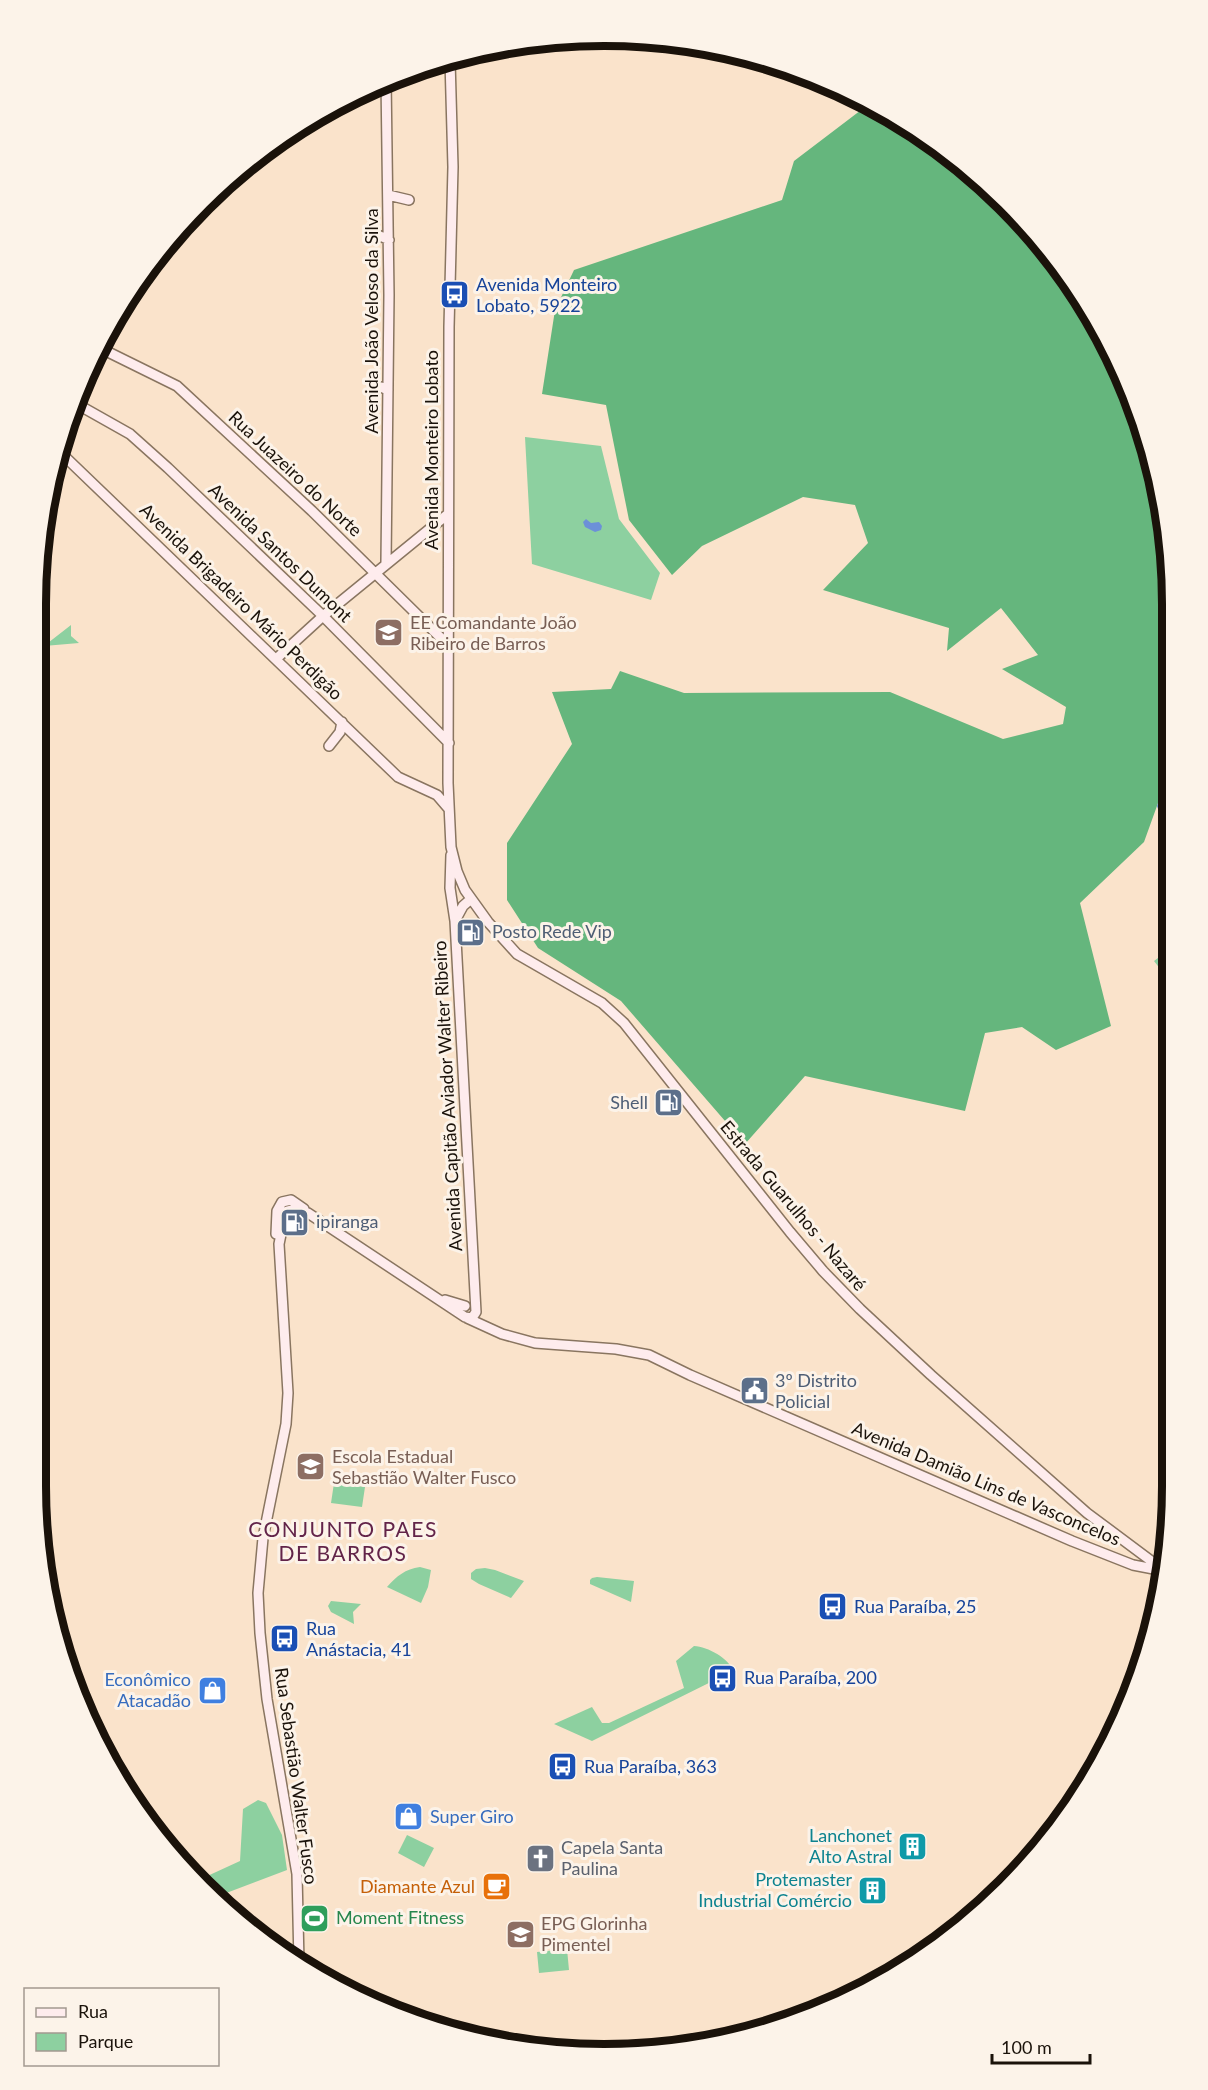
<svg xmlns="http://www.w3.org/2000/svg" width="1208" height="2090" font-family="Lato,sans-serif">
<rect width="100%" height="100%" fill="#fae3cb"/>
<path fill="#8dd0a0" d="M525 437 601 446 619 519 660 573 651 600 532 564Z
M71 625V636L79 643 44 646Z
M1170 949H1171V983L1154 961Z
M334 1483 365 1487 362 1507 331 1503Z
M420 1567 431 1570 428 1587 421 1603 387 1587C397 1576 405 1569 420 1567Z
M485 1568 495 1570 524 1581 511 1598 479 1584 471 1579V1573L476 1569Z
M597 1577 634 1581 631 1602 590 1584V1580L592 1578Z
M331 1601 361 1604 353 1612 354 1624 331 1612 328 1606Z
M694 1646C708 1647 729 1658 733 1671L592 1741 554 1724 592 1707 602 1723H609L684 1688 676 1661Z
M258 1800 266 1803 282 1835 287 1870 221 1895 203 1878 240 1861 243 1809Z
M407 1835 434 1848 424 1867 398 1853Z
M567 1949 569 1970 539 1973 537 1952Z"/>
<path fill="#65b67d" d="M869 104 919 132 1006 203 1096 320 1142 422 1171 567V767L1144 842 1080 903 1111 1026 1056 1050 1022 1027 985 1033 965 1111 805 1076 745 1144 621 1001 538 948 507 900V843L572 744 552 692 611 689 620 671 684 693 890 692 1003 739 1063 724 1066 707 1002 669 1038 655 1001 608 947 651 949 628 823 590 868 543 855 505 803 497 702 546 672 575 629 520 606 405 542 394 555 310 574 270 782 200 794 161Z"/>
<path fill="#6c90d8" d="M586 519 591 523 599 522 602 526 601 530 595 532 585 527 583 522Z
M1171 767V833L1166 832 1157 806Z"/>
<g fill="none" stroke-linecap="round" stroke-linejoin="round">
<defs>
<path id="secondary" d="M450 60 453 167 449 327 448 783 451 847 457 871 465 890 488 922 517 954 602 1003 624 1023 790 1232 823 1271 860 1309 931 1375 1087 1513 1162 1569
M284 135 289 131
M388 195 409 200
M369 231 389 240
M102 349 177 386 312 511 449 646
M373 387H381L388 390
M75 403 130 434 168 468 323 616 449 743
M60 452 398 777 437 795 449 809
M386 563 389 295 386 79
M276 659 323 616 448 514
M329 746 340 732 342 722
M451 855 450 888 455 921 476 1312 472 1318 465 1317
M456 919 463 906 471 899
M276 1234 277 1211 282 1202 291 1200 304 1209
M445 1300 465 1306
M467 1318 502 1334 535 1343 616 1349 649 1355 690 1375 1072 1541 1133 1565 1159 1570
M299 1963 297 1874 267 1699 260 1633 258 1593 263 1538 286 1424 288 1393 279 1244 285 1215 287 1211 295 1209 308 1213 465 1317"/>
</defs>
<use href="#secondary" stroke="#897560" stroke-width="12"/>
<use href="#secondary" stroke="#feeced" stroke-width="9"/>
</g>
<defs>
<symbol id="bus-square" viewBox="-11 -11 22 22"><rect x="-9" y="-9" width="18" height="18" rx="4" fill="#1a4fb4" stroke="#fcf3e9"/><path d="M-5-6H5V4H4V6H2V4H-2V6H-4V4H-5ZM-3.5-4V0h7V-4ZM-3.5 1.2v1.5H-2V1.2ZM2 1.2v1.5H3.5V1.2Z" fill="#fff"/></symbol>
<symbol id="school-square" viewBox="-11 -11 22 22"><rect x="-9" y="-9" width="18" height="18" rx="4" fill="#8d6e63" stroke="#fcf3e9"/><path d="M0-5L7-2L0 1L-7-2ZM-4 1L0 2.5L4 1V4Q0 6-4 4Z" fill="#fff"/></symbol>
<symbol id="fuel-square" viewBox="-11 -11 22 22"><rect x="-9" y="-9" width="18" height="18" rx="4" fill="#5c6f8a" stroke="#fcf3e9"/><path d="M-5.5-6h7V0h2V4h1.3V-2.5L3-4.5l.8-.8L6-3V5H2.5V1h-1V6h-7ZM-4.2-4.7v3.2H.2V-4.7Z" fill="#fff"/></symbol>
<symbol id="civic-square" viewBox="-11 -11 22 22"><rect x="-9" y="-9" width="18" height="18" rx="4" fill="#5c6f8a" stroke="#fcf3e9"/><path d="M-.6-6.5H3V-4.5H.6V-3L4-1V1h2V6H-6V1h2V-1L-.6-3ZM-1.2 2.5V6h2.4V2.5Z" fill="#fff"/></symbol>
<symbol id="shop-square" viewBox="-11 -11 22 22"><rect x="-9" y="-9" width="18" height="18" rx="4" fill="#3f7fe0" stroke="#fcf3e9"/><path d="M-5-2.5h2.3a2.7 3.5 0 0 1 5.4 0H5L5.5 6h-11ZM-1.5-2.5h3a1.5 2.3 0 0 0-3 0Z" fill="#fff"/></symbol>
<symbol id="building-square" viewBox="-11 -11 22 22"><rect x="-9" y="-9" width="18" height="18" rx="4" fill="#0f9aa8" stroke="#fcf3e9"/><path d="M-4-6H4V6H1V3H-1V6H-4ZM-2.5-4.3h1.7v1.8h-1.7ZM.8-4.3h1.7v1.8H.8ZM-2.5-1h1.7V.8h-1.7ZM.8-1h1.7V.8H.8Z" fill="#fff"/></symbol>
<symbol id="church-square" viewBox="-11 -11 22 22"><rect x="-9" y="-9" width="18" height="18" rx="4" fill="#6b7280" stroke="#fcf3e9"/><path d="M-1.2-6h2.4v3.5h3.3v2.4h-3.3V6h-2.4V-.1h-3.3v-2.4h3.3Z" fill="#fff"/></symbol>
<symbol id="cafe-square" viewBox="-11 -11 22 22"><rect x="-9" y="-9" width="18" height="18" rx="4" fill="#e8710a" stroke="#fcf3e9"/><path d="M-5.5-4.5H6V0H3Q3 3.5 0 3.5H-2.5Q-5.5 3.5-5.5 0ZM3-3.2v2h1.7v-2ZM-6 4.5H4V6H-6Z" fill="#fff"/></symbol>
<symbol id="stadium-square" viewBox="-11 -11 22 22"><rect x="-9" y="-9" width="18" height="18" rx="4" fill="#2e9e5b" stroke="#fcf3e9"/><path d="M0-5a6.5 5 0 1 0 0 10a6.5 5 0 1 0 0-10ZM-3.5-1.8h7v3.6h-7Z" fill="#fff"/></symbol>
</defs>
<g fill-rule="evenodd">
<use href="#bus-square" x="438" y="278" width="33" height="33"/>
<use href="#school-square" x="372" y="616" width="33" height="33"/>
<use href="#fuel-square" x="454" y="916" width="33" height="33"/>
<use href="#fuel-square" x="652" y="1086" width="33" height="33"/>
<use href="#fuel-square" x="278" y="1206" width="33" height="33"/>
<use href="#civic-square" x="738" y="1374" width="33" height="33"/>
<use href="#school-square" x="294" y="1450" width="33" height="33"/>
<use href="#bus-square" x="816" y="1590" width="33" height="33"/>
<use href="#bus-square" x="268" y="1622" width="33" height="33"/>
<use href="#bus-square" x="706" y="1662" width="33" height="33"/>
<use href="#shop-square" x="196" y="1674" width="33" height="33"/>
<use href="#bus-square" x="546" y="1750" width="33" height="33"/>
<use href="#shop-square" x="392" y="1800" width="33" height="33"/>
<use href="#building-square" x="896" y="1830" width="33" height="33"/>
<use href="#church-square" x="524" y="1842" width="33" height="33"/>
<use href="#cafe-square" x="480" y="1870" width="33" height="33"/>
<use href="#building-square" x="856" y="1874" width="33" height="33"/>
<use href="#stadium-square" x="298" y="1902" width="33" height="33"/>
<use href="#school-square" x="504" y="1918" width="33" height="33"/>
</g>
<g text-anchor="middle" stroke-width="6" stroke-linejoin="round" paint-order="stroke">
<g font-size="18" fill="#164399" stroke="#fcf3e9" text-anchor="start">
<text x="476" y="291">Avenida Monteiro<tspan x="476" dy="21">Lobato, 5922</tspan></text>
<text x="854" y="1613">Rua Paraíba, 25</text>
<text x="306" y="1635">Rua<tspan x="306" dy="21">Anástacia, 41</tspan></text>
<text x="744" y="1684">Rua Paraíba, 200</text>
<text x="584" y="1773">Rua Paraíba, 363</text>
</g>
<g font-size="18" fill="#1a120a" stroke="#fcf3e9">
<text transform="translate(372 321) rotate(-90)" y="6">Avenida João Veloso da Silva</text>
<text transform="translate(432 450) rotate(-90)" y="6">Avenida Monteiro Lobato</text>
<text transform="translate(295 474) rotate(43)" y="6">Rua Juazeiro do Norte</text>
<text transform="translate(280 553) rotate(44)" y="6">Avenida Santos Dumont</text>
<text transform="translate(241 602) rotate(44)" y="6">Avenida Brigadeiro Mário Perdigão</text>
<text transform="translate(448 1096) rotate(-93)" y="6">Avenida Capitão Aviador Walter Ribeiro</text>
<text transform="translate(793 1206) rotate(50)" y="6">Estrada Guarulhos - Nazaré</text>
<text transform="translate(986 1484) rotate(23)" y="6">Avenida Damião Lins de Vasconcelos</text>
<text transform="translate(296 1776) rotate(82)" y="6">Rua Sebastião Walter Fusco</text>
</g>
<g font-size="18" fill="#785e54" stroke="#fcf3e9" text-anchor="start">
<text x="410" y="629">EE Comandante João<tspan x="410" dy="21">Ribeiro de Barros</tspan></text>
<text x="332" y="1463">Escola Estadual<tspan x="332" dy="21">Sebastião Walter Fusco</tspan></text>
<text x="541" y="1930">EPG Glorinha<tspan x="541" dy="21">Pimentel</tspan></text>
</g>
<g font-size="18" fill="#4e5e75" stroke="#fcf3e9" text-anchor="start">
<text x="492" y="938">Posto Rede Vip</text>
<text x="648" y="1109" text-anchor="end">Shell</text>
<text x="316" y="1228">ipiranga</text>
<text x="775" y="1387">3º Distrito<tspan x="775" dy="21">Policial</tspan></text>
</g>
<g font-size="18" fill="#366cbe" stroke="#fcf3e9" text-anchor="end">
<text x="191" y="1686">Econômico<tspan x="191" dy="21">Atacadão</tspan></text>
<text x="430" y="1823" text-anchor="start">Super Giro</text>
</g>
<g font-size="18" fill="#0d838f" stroke="#fcf3e9" text-anchor="end">
<text x="892" y="1842">Lanchonet<tspan x="892" dy="21">Alto Astral</tspan></text>
<text x="852" y="1886">Protemaster<tspan x="852" dy="21">Industrial Comércio</tspan></text>
</g>
<g font-size="18" fill="#5b616d" stroke="#fcf3e9" text-anchor="start">
<text x="561" y="1854">Capela Santa<tspan x="561" dy="21">Paulina</tspan></text>
</g>
<g font-size="18" fill="#c56008" stroke="#fcf3e9" text-anchor="end">
<text x="475" y="1893">Diamante Azul</text>
</g>
<g font-size="18" fill="#27864d" stroke="#fcf3e9" text-anchor="start">
<text x="336" y="1924">Moment Fitness</text>
</g>
<g font-size="21" letter-spacing="1.5" fill="#622449" stroke="#fcf3e9">
<text x="343" y="1537">CONJUNTO PAES<tspan x="343" dy="24">DE BARROS</tspan></text>
</g>
</g>
<path d="M0 0H1208V2090H0ZM604 46H604A558 558 0 0 1 1162 604V1486A558 558 0 0 1 604 2044H604A558 558 0 0 1 46 1486V604A558 558 0 0 1 604 46Z" fill="#fcf3e9" fill-rule="evenodd"/>
<path fill="none" stroke="#1a120a" stroke-width="8" d="M604 46H604A558 558 0 0 1 1162 604V1486A558 558 0 0 1 604 2044H604A558 558 0 0 1 46 1486V604A558 558 0 0 1 604 46Z"/>
<rect x="24" y="1988" width="195" height="78" fill="#fcf3e9" stroke="#a29990" stroke-width="1.5"/>
<rect x="36" y="2008" width="30" height="9" fill="#feeced" stroke="#a29990" stroke-width="1.5"/>
<text x="78" y="2018" font-size="18" fill="#1a120a">Rua</text>
<rect x="36" y="2033" width="30" height="18" fill="#8dd0a0" stroke="#a29990" stroke-width="1.5"/>
<text x="78" y="2048" font-size="18" fill="#1a120a">Parque</text>
<path d="M992 2054v9h98v-9" fill="none" stroke="#1a120a" stroke-width="3"/>
<text x="1001" y="2054" font-size="18" fill="#1a120a" stroke="#fcf3e9" stroke-width="4.5" paint-order="stroke">100 m</text>
</svg>
